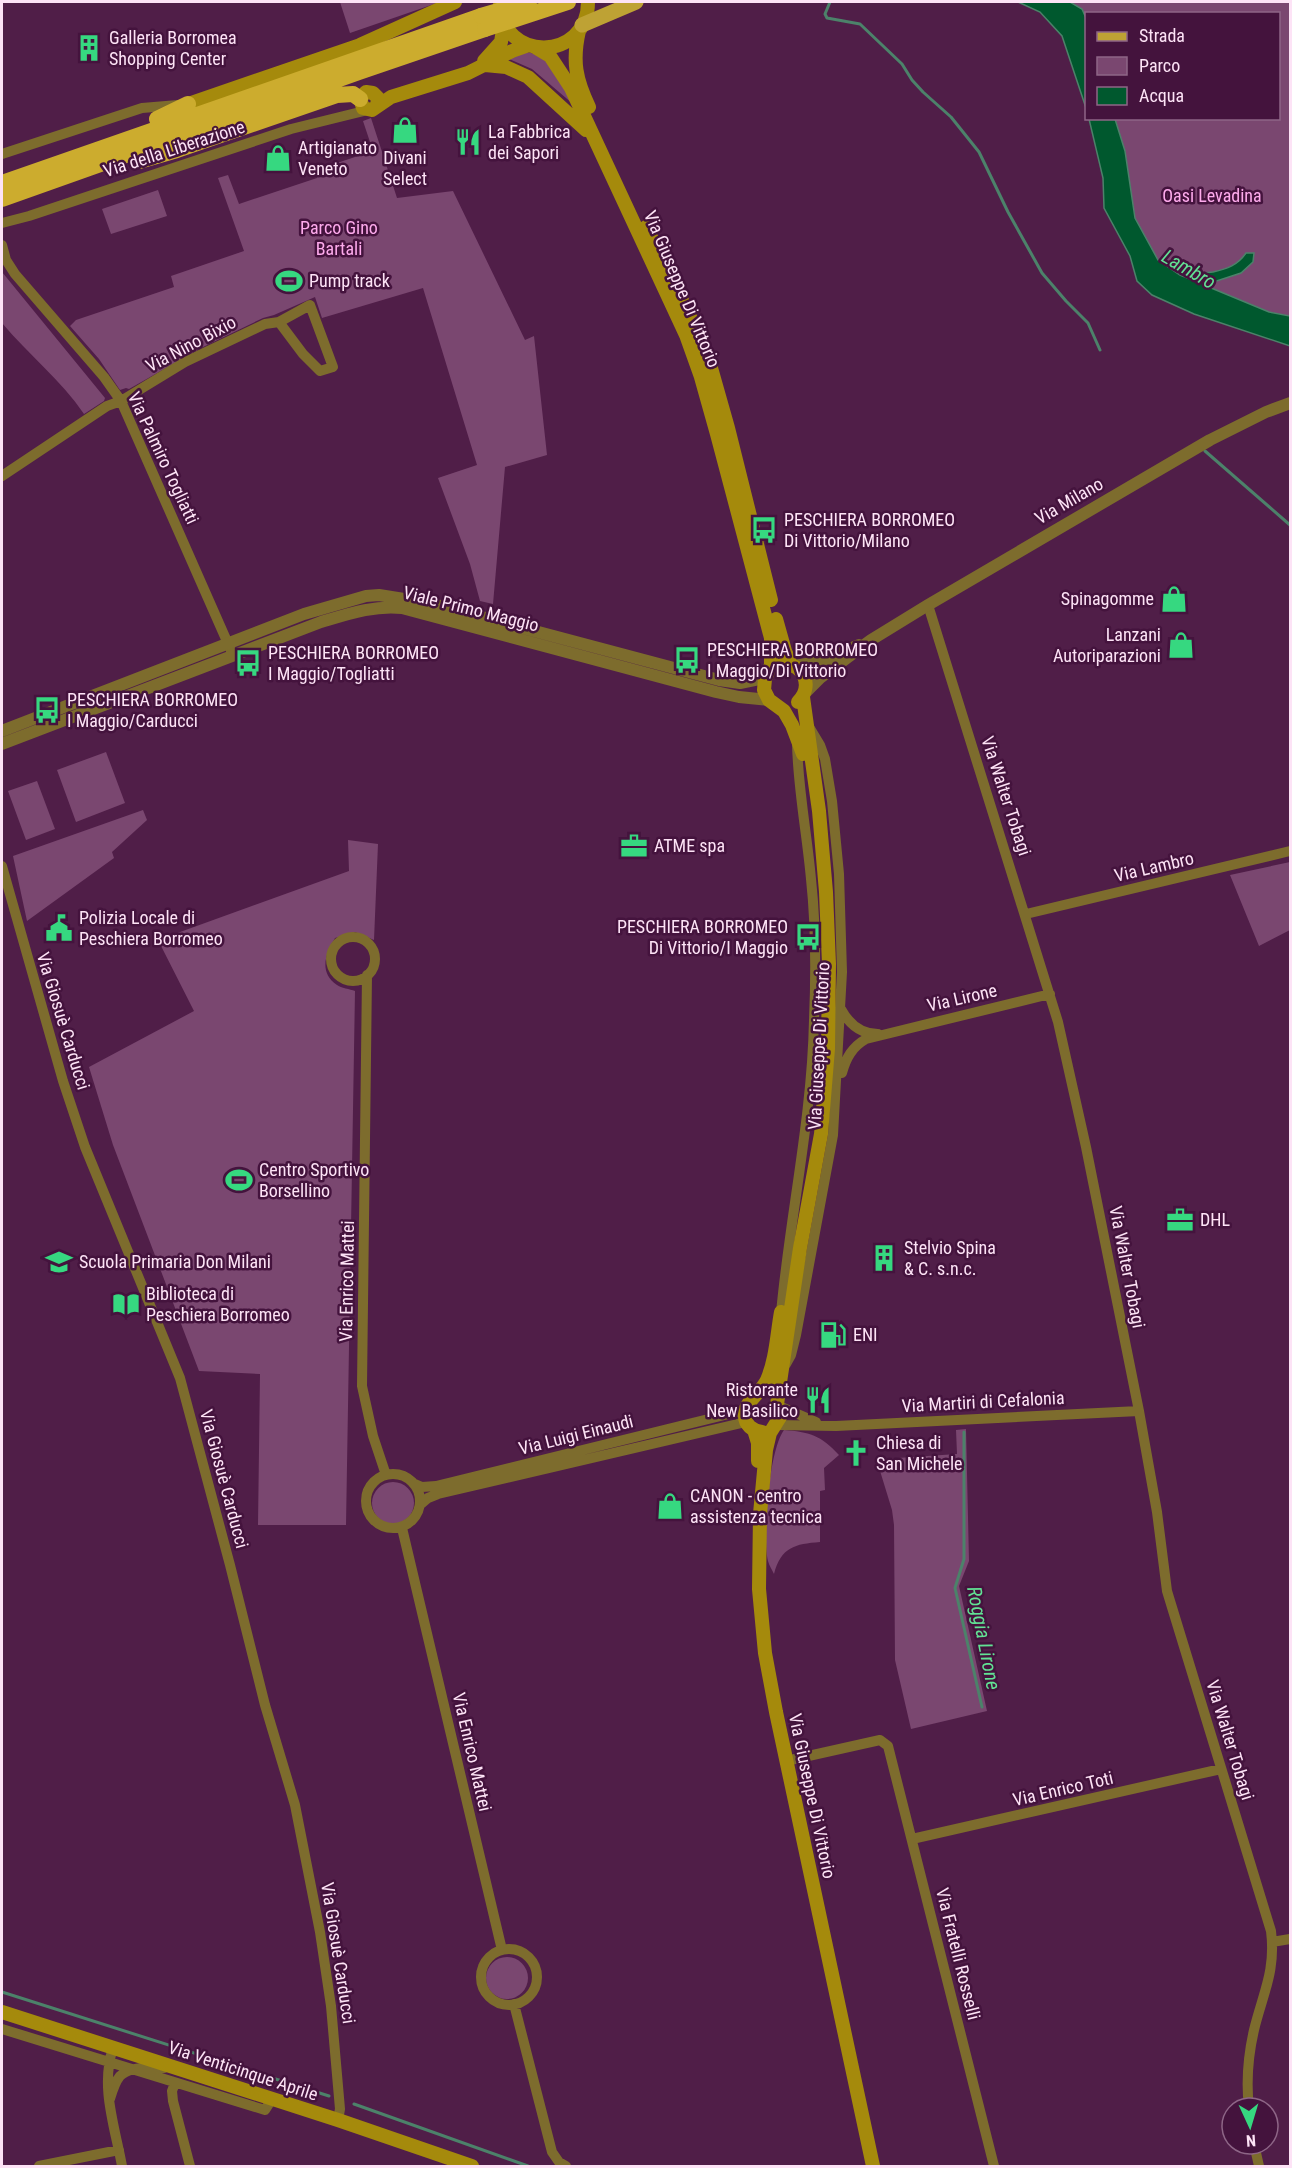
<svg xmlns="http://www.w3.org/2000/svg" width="1292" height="2168" font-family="'Roboto Condensed',sans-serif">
<rect width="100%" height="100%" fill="#501e48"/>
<path fill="#7a4770" d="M340 2H440L350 33Z
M1070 2H1290V316L1269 312 1180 275 1158 260 1135 218 1125 151 1115 119 1278 118V14H1086V19L1082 9Z
M523 52C549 51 563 85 573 104L532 69 507 58Z
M371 118 397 198 453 191 525 340 534 336 547 455 505 467 493 604 480 601 470 564 438 478 477 465 423 288 322 318 315 297 274 315 263 318 203 347 129 389 126 388 120 390 99 359 70 326 76 320 174 287 171 276 244 251 218 178 228 175 239 204 317 178 316 170 373 151 363 121Z
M158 190 167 216 111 234 102 209Z
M2 272 105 398 104 401 84 414C61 380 28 354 2 323Z
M106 752 125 803 76 822 57 770Z
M37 781 55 829 26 840 8 791Z
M143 810 147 820 112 852 114 858 27 921 13 856Z
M348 840 378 844 374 940 355 932 335 938C326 953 318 972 337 985 341 988 350 989 355 991L346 1525H258L260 1374 199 1371 113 1145 89 1067 194 1011 158 940 349 871Z
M1290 862V930L1259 946 1230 875Z
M966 1429 969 1561 959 1586 987 1711 911 1729 895 1660 894 1525 892 1510 877 1461 883 1459 957 1454 956 1430Z
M784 1430C809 1432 821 1435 839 1455L824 1468 825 1490 820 1491V1542C795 1544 781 1547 774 1574 772 1570 769 1565 768 1561 762 1536 769 1450 784 1430Z
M372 1503a21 21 0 1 1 42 0a21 21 0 1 1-42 0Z
M486 1978a21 21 0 1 1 42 0a21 21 0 1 1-42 0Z"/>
<path fill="#00582e" stroke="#4c826a" stroke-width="1.5" d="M1018 2H1070L1082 9 1086 18V108L1062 36 1040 12Z
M1089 119H1115L1125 151 1135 218 1158 260 1180 275 1195 281 1194 276C1201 272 1206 273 1213 272 1227 269 1238 265 1246 253H1254L1253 262 1241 273 1204 285 1269 312 1290 316V346L1194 314 1152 295 1137 281 1130 256 1104 208 1103 178Z"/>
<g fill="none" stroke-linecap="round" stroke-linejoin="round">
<path stroke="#4c826a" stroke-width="3" d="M830 2 825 14 827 18 860 24 902 64 912 80 923 92 951 117 979 152 1008 212 1042 273 1066 301 1088 323 1100 350
M1205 451 1290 525
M964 1432V1559L955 1588 982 1707
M2 1992 329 2096
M354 2104 528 2166"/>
<path stroke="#7d6c2d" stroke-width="10" d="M2 154 142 108 178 105
M2 223 29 216 291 129 368 110
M2 245 6 260 15 274 104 377 121 401 233 655
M2 476 107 406 121 401 185 362 265 324 279 322 310 305 333 367 320 371 303 354 279 322
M928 605 1058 1022 1086 1147 1139 1411 1157 1512 1167 1591 1271 1931C1276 1971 1263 1993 1254 2030 1248 2056 1246 2082 1249 2108
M2 866 63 1081 85 1147 180 1378 230 1565 265 1705 295 1805 320 1932 331 2006 340 2109 338 2120
M1026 914 1290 851
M331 959a22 22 0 1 1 44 0a22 22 0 1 1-44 0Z
M367 975 362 1386 373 1436 386 1475
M841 1009C849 1024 861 1034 878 1034
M842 1073C846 1058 852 1047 866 1039L1050 994
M781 1313C790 1215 812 1119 814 1020 816 973 816 926 811 879 807 834 798 789 797 744
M786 1364 791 1355 796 1335 833 1135 842 972 839 874 832 801 825 759 820 745 808 725
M777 1405 816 1422
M777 1425 836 1426 1139 1411
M366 1501a27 27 0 1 1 54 0a27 27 0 1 1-54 0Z
M415 1484 422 1487 436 1486 745 1410
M421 1504 428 1498 438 1494 746 1422
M402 1528 502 1950
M786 1761 880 1740 888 1746 994 2166
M912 1839 1221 1769
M1272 1942 1290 1939
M481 1977a28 28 0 1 1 56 0a28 28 0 1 1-56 0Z
M514 2004 552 2152 559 2162 566 2166
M2 2029 265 2110 272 2099
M113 2048C100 2087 115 2127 122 2166
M175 2083 172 2091 173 2101 190 2166
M110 2099C112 2092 115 2082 120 2076 130 2066 151 2067 164 2068
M1254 2144 1259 2166
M39 2166 119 2150"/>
<path stroke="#7d6c2d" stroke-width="12" d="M794 666 818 662 859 645
M805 693 820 678 871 640 928 605 1210 440 1266 412 1290 403
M2 731 304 614 366 596 379 595 429 603 719 680 740 683 765 678
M2 744 321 622C348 614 374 605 402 608L716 692 739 697 769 700"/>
<path stroke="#a58a0c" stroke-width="14" d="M500 2C500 63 588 62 588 2
M579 31C572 61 576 80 589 107
M535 47 550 56 571 88 686 335 701 377 717 434 771 638V665L765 679 764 690 769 700 784 711 792 725 803 754
M484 61 501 42 504 24
M485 65 506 67 528 77 586 130
M188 104 360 45 455 2
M377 106 378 98 373 93 366 92 360 98 363 108 372 110 391 97 468 73 512 51 529 45
M646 227 695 327 711 368 728 428 771 600
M776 619 785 651 791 665
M783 664C805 664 813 687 798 702
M803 697 819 811 826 892 829 964 828 1049 821 1134 800 1248 779 1389 777 1405 780 1417 770 1433 766 1450 760 1514 759 1589 765 1653 776 1712 873 2166
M754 1430 758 1443V1461
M762 1432C753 1431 744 1425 745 1414 745 1401 762 1392 767 1380 776 1360 777 1334 781 1312
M2 2012 338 2120 472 2166"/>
<path stroke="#bea234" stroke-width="15" d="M582 25 636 2"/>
<path stroke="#ccac2e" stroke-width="16" d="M157 119 188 104
M139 161 177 150 337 95 353 94 360 99
M2 183 481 16
M2 199 359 72 485 29"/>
<path stroke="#ccac2e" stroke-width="16" d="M481 16 529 2
M485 29 568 2"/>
</g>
<defs>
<symbol id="building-bare" viewBox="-9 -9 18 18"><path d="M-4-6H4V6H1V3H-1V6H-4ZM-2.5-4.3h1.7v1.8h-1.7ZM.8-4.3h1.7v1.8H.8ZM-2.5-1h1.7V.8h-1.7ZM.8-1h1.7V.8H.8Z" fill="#36d880" stroke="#44133d" stroke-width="2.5" paint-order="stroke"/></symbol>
<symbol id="shop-bare" viewBox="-9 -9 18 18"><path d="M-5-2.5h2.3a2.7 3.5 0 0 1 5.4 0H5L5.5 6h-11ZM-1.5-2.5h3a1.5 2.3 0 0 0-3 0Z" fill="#36d880" stroke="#44133d" stroke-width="2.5" paint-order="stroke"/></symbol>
<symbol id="restaurant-bare" viewBox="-9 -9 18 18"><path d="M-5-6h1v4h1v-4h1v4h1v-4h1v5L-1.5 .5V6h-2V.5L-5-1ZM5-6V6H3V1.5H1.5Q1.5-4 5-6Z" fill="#36d880" stroke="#44133d" stroke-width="2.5" paint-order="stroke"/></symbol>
<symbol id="stadium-bare" viewBox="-9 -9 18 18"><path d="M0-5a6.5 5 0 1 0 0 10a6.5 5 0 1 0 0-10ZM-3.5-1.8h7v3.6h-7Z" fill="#36d880" stroke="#44133d" stroke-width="2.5" paint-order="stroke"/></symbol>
<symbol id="bus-bare" viewBox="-9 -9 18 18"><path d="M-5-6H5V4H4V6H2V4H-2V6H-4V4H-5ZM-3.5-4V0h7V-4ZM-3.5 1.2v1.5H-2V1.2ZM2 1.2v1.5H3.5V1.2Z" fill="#36d880" stroke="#44133d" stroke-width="2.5" paint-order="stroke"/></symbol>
<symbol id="office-bare" viewBox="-9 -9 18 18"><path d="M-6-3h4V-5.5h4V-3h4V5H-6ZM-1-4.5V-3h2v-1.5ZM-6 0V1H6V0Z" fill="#36d880" stroke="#44133d" stroke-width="2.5" paint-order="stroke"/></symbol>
<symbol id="civic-bare" viewBox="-9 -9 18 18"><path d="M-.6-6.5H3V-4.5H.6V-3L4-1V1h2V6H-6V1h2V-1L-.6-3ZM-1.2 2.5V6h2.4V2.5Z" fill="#36d880" stroke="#44133d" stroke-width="2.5" paint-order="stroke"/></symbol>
<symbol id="school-bare" viewBox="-9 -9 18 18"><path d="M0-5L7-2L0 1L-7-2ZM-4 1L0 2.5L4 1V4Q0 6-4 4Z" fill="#36d880" stroke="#44133d" stroke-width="2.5" paint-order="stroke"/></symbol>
<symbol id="library-bare" viewBox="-9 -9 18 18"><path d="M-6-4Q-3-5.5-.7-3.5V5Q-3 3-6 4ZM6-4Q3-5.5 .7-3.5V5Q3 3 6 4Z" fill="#36d880" stroke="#44133d" stroke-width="2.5" paint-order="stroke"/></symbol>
<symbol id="fuel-bare" viewBox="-9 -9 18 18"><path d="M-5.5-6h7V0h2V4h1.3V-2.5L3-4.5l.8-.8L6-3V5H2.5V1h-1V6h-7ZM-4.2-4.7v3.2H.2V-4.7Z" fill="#36d880" stroke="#44133d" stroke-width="2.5" paint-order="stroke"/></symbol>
<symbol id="church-bare" viewBox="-9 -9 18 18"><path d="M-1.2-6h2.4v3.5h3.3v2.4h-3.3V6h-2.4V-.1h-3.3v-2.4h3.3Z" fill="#36d880" stroke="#44133d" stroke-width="2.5" paint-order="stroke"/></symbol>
</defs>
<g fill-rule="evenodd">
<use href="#building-bare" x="70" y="29" width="38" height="38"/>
<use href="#shop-bare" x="386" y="111" width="38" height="38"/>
<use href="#restaurant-bare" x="449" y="123" width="38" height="38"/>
<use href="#shop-bare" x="259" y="139" width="38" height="38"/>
<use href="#stadium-bare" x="270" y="262" width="38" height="38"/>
<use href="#bus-bare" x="745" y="511" width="38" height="38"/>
<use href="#shop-bare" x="1155" y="580" width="38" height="38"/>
<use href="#shop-bare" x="1162" y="626" width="38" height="38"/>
<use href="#bus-bare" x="668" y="641" width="38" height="38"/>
<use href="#bus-bare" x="229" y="644" width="38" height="38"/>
<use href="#bus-bare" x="28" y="691" width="38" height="38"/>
<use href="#office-bare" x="615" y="827" width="38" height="38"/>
<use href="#civic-bare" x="40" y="909" width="38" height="38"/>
<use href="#bus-bare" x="789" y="918" width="38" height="38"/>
<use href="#stadium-bare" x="220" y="1161" width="38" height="38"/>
<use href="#office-bare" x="1161" y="1201" width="38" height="38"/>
<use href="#building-bare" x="865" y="1239" width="38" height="38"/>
<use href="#school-bare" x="40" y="1243" width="38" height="38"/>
<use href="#library-bare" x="107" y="1285" width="38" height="38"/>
<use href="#fuel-bare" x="814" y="1316" width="38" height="38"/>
<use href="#restaurant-bare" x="799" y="1381" width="38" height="38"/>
<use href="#church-bare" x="837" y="1434" width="38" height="38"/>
<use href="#shop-bare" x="651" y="1487" width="38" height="38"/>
</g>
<g text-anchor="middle" stroke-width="5" stroke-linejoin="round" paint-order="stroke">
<g font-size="18" fill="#fde3f6" stroke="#44133d" text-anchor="start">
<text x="109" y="44">Galleria Borromea<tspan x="109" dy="21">Shopping Center</tspan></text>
<text x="488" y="138">La Fabbrica<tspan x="488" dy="21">dei Sapori</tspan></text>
<text x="298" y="154">Artigianato<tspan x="298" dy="21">Veneto</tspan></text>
<text x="405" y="164" text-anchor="middle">Divani<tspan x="405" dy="21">Select</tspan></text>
<text x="309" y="287">Pump track</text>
<text x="784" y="526">PESCHIERA BORROMEO<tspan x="784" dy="21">Di Vittorio/Milano</tspan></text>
<text x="1154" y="605" text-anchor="end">Spinagomme</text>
<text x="1161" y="641" text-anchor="end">Lanzani<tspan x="1161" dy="21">Autoriparazioni</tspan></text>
<text x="707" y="656">PESCHIERA BORROMEO<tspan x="707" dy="21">I Maggio/Di Vittorio</tspan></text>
<text x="268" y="659">PESCHIERA BORROMEO<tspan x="268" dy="21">I Maggio/Togliatti</tspan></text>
<text x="67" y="706">PESCHIERA BORROMEO<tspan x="67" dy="21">I Maggio/Carducci</tspan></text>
<text x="654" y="852">ATME spa</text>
<text x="79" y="924">Polizia Locale di<tspan x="79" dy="21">Peschiera Borromeo</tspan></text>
<text x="788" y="933" text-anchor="end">PESCHIERA BORROMEO<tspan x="788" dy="21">Di Vittorio/I Maggio</tspan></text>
<text x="259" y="1176">Centro Sportivo<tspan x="259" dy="21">Borsellino</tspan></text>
<text x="1200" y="1226">DHL</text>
<text x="904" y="1254">Stelvio Spina<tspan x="904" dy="21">&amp; C. s.n.c.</tspan></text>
<text x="79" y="1268">Scuola Primaria Don Milani</text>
<text x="146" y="1300">Biblioteca di<tspan x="146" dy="21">Peschiera Borromeo</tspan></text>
<text x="853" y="1341">ENI</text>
<text x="798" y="1396" text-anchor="end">Ristorante<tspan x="798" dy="21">New Basilico</tspan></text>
<text x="876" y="1449">Chiesa di<tspan x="876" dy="21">San Michele</tspan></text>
<text x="690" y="1502">CANON - centro<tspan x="690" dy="21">assistenza tecnica</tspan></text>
</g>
<g font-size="18" fill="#fde3f6" stroke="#44133d">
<text transform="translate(174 149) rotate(-18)" y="6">Via della Liberazione</text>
<text transform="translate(682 289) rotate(67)" y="6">Via Giuseppe Di Vittorio</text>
<text transform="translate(191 344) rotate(-28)" y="6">Via Nino Bixio</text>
<text transform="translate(163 458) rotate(65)" y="6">Via Palmiro Togliatti</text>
<text transform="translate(1069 501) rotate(-30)" y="6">Via Milano</text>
<text transform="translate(471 609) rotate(14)" y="6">Viale Primo Maggio</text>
<text transform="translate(1006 796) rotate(72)" y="6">Via Walter Tobagi</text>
<text transform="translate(1154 867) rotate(-13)" y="6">Via Lambro</text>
<text transform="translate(962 998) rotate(-13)" y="6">Via Lirone</text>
<text transform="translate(63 1021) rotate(73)" y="6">Via Giosuè Carducci</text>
<text transform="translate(819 1046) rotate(-87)" y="6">Via Giuseppe Di Vittorio</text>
<text transform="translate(1127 1267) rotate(79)" y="6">Via Walter Tobagi</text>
<text transform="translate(347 1281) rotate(-89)" y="6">Via Enrico Mattei</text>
<text transform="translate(983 1402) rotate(-3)" y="6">Via Martiri di Cefalonia</text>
<text transform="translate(576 1435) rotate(-14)" y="6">Via Luigi Einaudi</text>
<text transform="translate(224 1479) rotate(75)" y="6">Via Giosuè Carducci</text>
<text transform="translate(1230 1740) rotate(73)" y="6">Via Walter Tobagi</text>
<text transform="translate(472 1752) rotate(77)" y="6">Via Enrico Mattei</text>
<text transform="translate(1063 1789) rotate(-13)" y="6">Via Enrico Toti</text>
<text transform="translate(812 1796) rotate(78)" y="6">Via Giuseppe Di Vittorio</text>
<text transform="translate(338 1953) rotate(81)" y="6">Via Giosuè Carducci</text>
<text transform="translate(958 1954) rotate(76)" y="6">Via Fratelli Rosselli</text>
<text transform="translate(243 2071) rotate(18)" y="6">Via Venticinque Aprile</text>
</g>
<g font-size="18" fill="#feabed" stroke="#44133d">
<text x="1212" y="202">Oasi Levadina</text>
<text x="339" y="234">Parco Gino<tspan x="339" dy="21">Bartali</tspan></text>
</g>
<g font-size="20" font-style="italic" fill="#62e294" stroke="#44133d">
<text transform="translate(1189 269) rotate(30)" y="7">Lambro</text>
<text transform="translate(984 1638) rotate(79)" y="7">Roggia Lirone</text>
</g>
</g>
<rect width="1292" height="2168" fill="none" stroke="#fde3f6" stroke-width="6"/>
<rect x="1085" y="12" width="195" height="108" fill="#44133d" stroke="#8e6687" stroke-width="1.5"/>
<rect x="1097" y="32" width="30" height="9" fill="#bea234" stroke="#8e6687" stroke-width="1.5"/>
<text x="1139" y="42" font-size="18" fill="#fde3f6">Strada</text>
<rect x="1097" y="57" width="30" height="18" fill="#7a4770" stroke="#8e6687" stroke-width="1.5"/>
<text x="1139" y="72" font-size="18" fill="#fde3f6">Parco</text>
<rect x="1097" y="87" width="30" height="18" fill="#00582e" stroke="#8e6687" stroke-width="1.5"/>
<text x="1139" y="102" font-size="18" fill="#fde3f6">Acqua</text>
<g transform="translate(1250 2126) rotate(176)"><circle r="28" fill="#44133d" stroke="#8e6687" stroke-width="1.5"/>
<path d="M0-4.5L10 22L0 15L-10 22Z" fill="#36d880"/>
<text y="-9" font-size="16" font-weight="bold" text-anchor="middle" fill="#fde3f6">N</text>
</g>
</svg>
